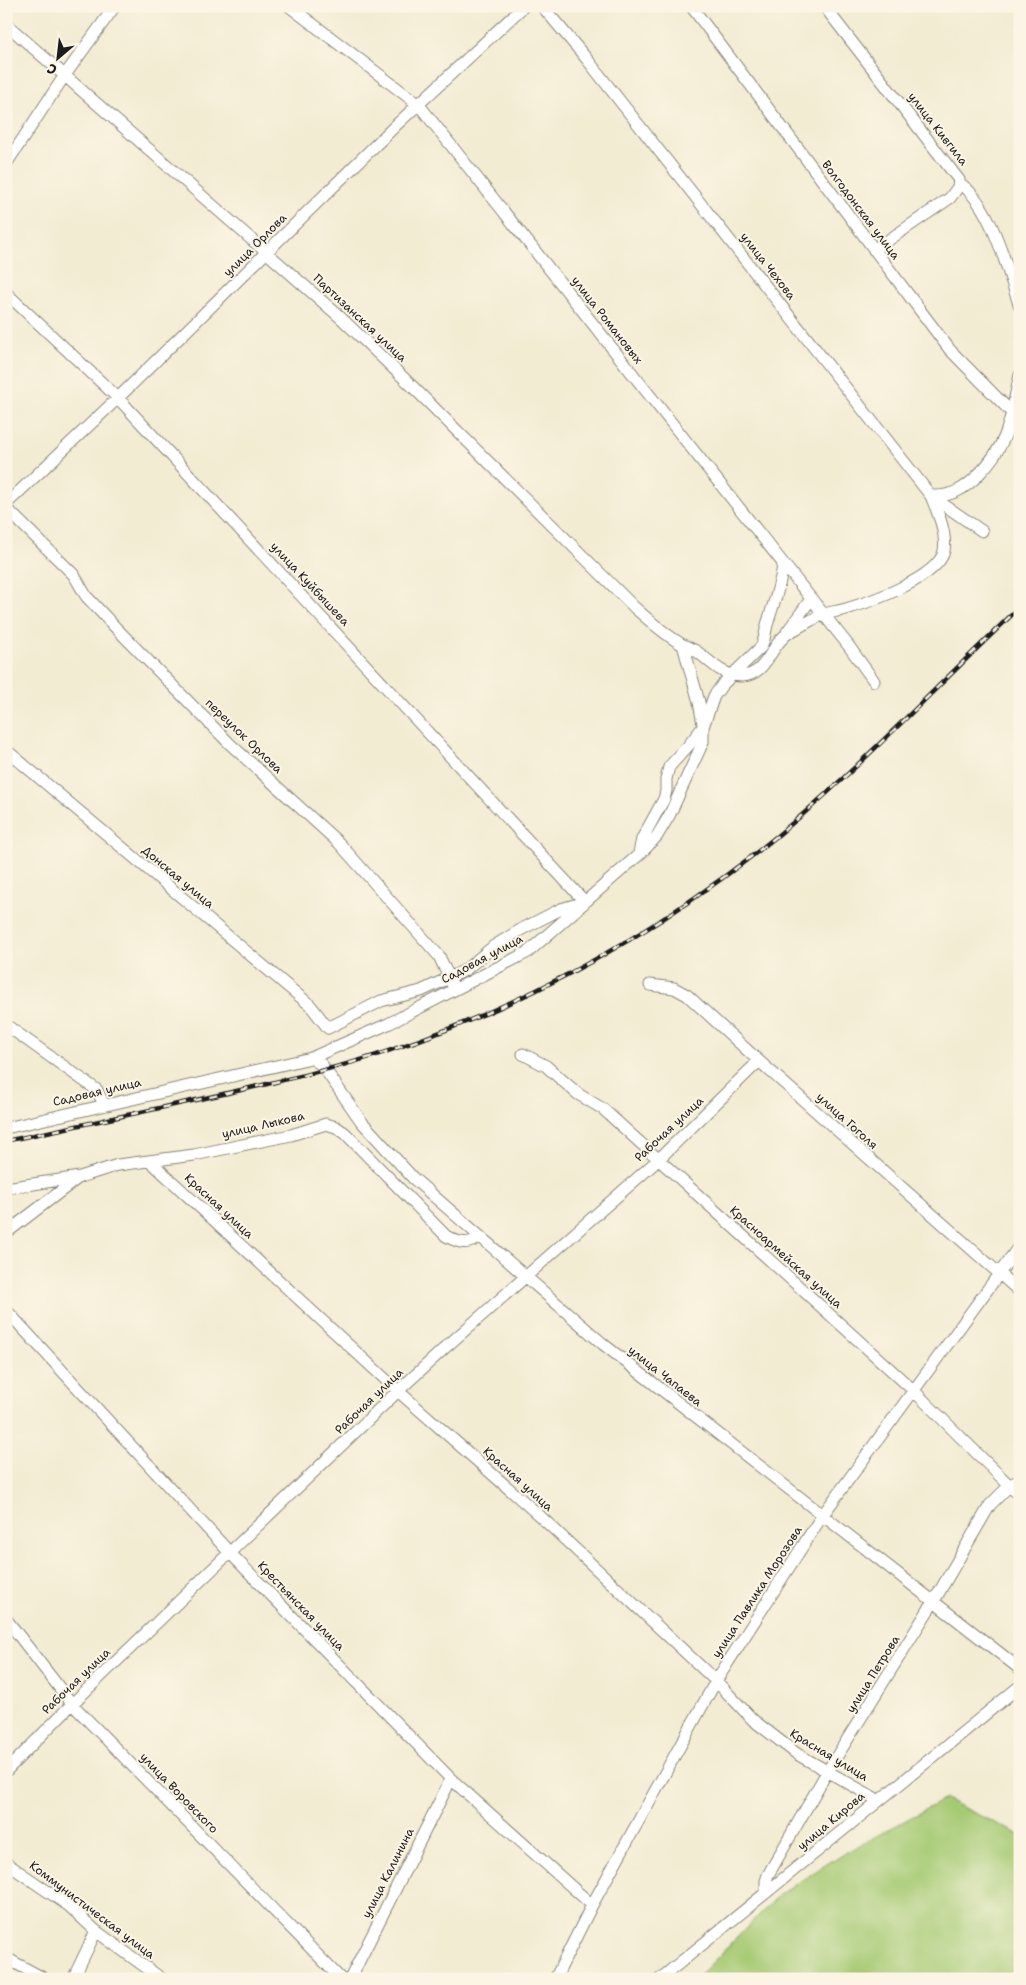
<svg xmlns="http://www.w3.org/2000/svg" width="1026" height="1985" font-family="'Shantell Sans',sans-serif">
<rect width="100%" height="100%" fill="#fcf5e5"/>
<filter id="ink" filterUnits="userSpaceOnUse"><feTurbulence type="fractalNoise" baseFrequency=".02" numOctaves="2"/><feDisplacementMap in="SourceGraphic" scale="10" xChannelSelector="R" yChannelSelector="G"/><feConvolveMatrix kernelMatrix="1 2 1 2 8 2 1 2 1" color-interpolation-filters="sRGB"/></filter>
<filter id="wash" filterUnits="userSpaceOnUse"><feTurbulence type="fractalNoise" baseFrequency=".0096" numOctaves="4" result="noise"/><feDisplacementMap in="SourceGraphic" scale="20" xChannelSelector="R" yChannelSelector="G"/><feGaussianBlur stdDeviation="1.12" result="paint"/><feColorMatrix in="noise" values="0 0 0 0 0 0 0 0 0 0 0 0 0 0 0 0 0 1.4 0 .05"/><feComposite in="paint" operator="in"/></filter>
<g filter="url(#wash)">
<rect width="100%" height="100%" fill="#f2ecd3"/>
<path fill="#a6ca73" stroke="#617348" d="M945 1799 1020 1835V1979H696L780 1894 841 1855Z"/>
</g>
<g filter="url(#ink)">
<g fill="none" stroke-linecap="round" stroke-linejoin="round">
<defs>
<path id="minor" d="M289 6 419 105 848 645 874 681
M542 6 586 58 931 496 982 531
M691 6 950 350 1020 421
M824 6 959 180 958 187 950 198 874 250
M6 24 340 317 414 388 635 608C650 621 665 635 683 645 687 647 692 649 696 651 712 662 721 676 742 676 768 675 770 643 790 632 801 626 812 619 824 614 831 612 839 611 846 609 870 602 938 578 944 551 947 533 938 513 931 496 951 497 965 489 979 474 1011 441 1010 417 1020 375
M6 164 65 75 115 6
M959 183C991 202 1008 272 1020 307
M6 293 118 398 585 902
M6 504 118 398 394 127 524 6
M6 508 74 575 86 596 114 626 230 744 339 843 439 956 452 984
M787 632 811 599
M6 750 310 1005 328 1028 381 1001 421 991 449 978 465 970 494 946 522 929 561 909 581 903
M639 853 642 839 664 799 666 791V779L669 767 688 746 703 727 714 696 722 685 761 647C765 639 765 633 767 625 773 605 781 585 783 564
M650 985 674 988 687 995 759 1061 1020 1292
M6 1025 97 1090 104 1105
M523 1054 546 1066 578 1094 603 1109 913 1390 1020 1496
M311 1058 322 1065 361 1121 413 1178 603 1344 1020 1669
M6 1128 311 1058 388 1024 528 952 642 852 657 836 669 816 703 742V724L699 702 683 645
M150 1161 398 1391 541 1517 716 1681 753 1720 797 1754 878 1800
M6 1188 80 1177 118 1165 194 1155 291 1135 326 1124 336 1127 345 1133 446 1236C459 1243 467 1246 480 1237
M6 1233 78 1178
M6 1310 230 1553 451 1779 592 1905
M6 1619 72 1704 341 1979
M6 1771 72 1704 398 1391 447 1346 658 1160 759 1061
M6 1863 69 1906 96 1931 162 1979
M766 1893V1881L768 1875 827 1772 934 1601 990 1505 1010 1485 1020 1480
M6 1958 45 1979
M73 1979 96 1931
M350 1979 451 1779
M555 1979 592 1905 716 1681 822 1516 1020 1245
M660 1979 1020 1686"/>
</defs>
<use href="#minor" stroke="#878478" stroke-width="13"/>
<use href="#minor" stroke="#fff" stroke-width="11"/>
<defs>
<path id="rail" d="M6 1141C89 1123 172 1106 254 1087 300 1076 346 1066 391 1050 521 1006 643 940 752 856 849 781 931 691 1020 607"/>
</defs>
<use href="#rail" stroke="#1c1c1c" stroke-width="4.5"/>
<use href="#rail" stroke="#fcf5e5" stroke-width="2.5" stroke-dasharray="8" stroke-linecap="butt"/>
</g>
</g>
<g text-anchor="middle" stroke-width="4" stroke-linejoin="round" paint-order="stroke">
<g font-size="12" fill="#1c1c1c" stroke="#fcf5e5">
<text transform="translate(938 129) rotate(52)" y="4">улица Кивгила</text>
<text transform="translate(861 210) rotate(53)" y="4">Волгодонская улица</text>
<text transform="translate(255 245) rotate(-45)" y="4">улица Орлова</text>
<text transform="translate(768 266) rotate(52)" y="4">улица Чехова</text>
<text transform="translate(360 318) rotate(43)" y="4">Партизанская улица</text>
<text transform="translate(607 320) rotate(52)" y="4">улица Романовых</text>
<text transform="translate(310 584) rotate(47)" y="4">улица Куйбышева</text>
<text transform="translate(244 736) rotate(44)" y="4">переулок Орлова</text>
<text transform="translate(178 877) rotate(40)" y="4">Донская улица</text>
<text transform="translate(482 959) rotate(-28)" y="4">Садовая улица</text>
<text transform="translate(97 1092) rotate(-13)" y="4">Садовая улица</text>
<text transform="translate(847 1121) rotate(42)" y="4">улица Гоголя</text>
<text transform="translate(263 1125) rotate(-13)" y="4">улица Лыкова</text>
<text transform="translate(669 1129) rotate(-43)" y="4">Рабочая улица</text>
<text transform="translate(219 1206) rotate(43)" y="4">Красная улица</text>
<text transform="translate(786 1257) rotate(42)" y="4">Красноармейская улица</text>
<text transform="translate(665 1376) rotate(38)" y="4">улица Чапаева</text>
<text transform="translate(369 1401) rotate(-44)" y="4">Рабочая улица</text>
<text transform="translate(518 1479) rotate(42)" y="4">Красная улица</text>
<text transform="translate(757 1592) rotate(-57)" y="4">улица Павлика Морозова</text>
<text transform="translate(301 1606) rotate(46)" y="4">Крестьянская улица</text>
<text transform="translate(873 1674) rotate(-58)" y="4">улица Петрова</text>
<text transform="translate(76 1681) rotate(-44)" y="4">Рабочая улица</text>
<text transform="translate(829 1755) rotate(31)" y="4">Красная улица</text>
<text transform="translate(179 1793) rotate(46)" y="4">улица Воровского</text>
<text transform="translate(831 1821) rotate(-40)" y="4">улица Кирова</text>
<text transform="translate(388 1873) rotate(-63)" y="4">улица Калинина</text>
<text transform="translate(92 1910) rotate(37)" y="4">Коммунистическая улица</text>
</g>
</g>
<rect width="1026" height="1985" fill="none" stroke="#fcf5e5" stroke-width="25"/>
<g transform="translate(58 58) rotate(208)" stroke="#fcf5e5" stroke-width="4" paint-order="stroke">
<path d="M0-4L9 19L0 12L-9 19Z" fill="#1c1c1c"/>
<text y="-8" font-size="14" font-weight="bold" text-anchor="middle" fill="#1c1c1c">С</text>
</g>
</svg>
